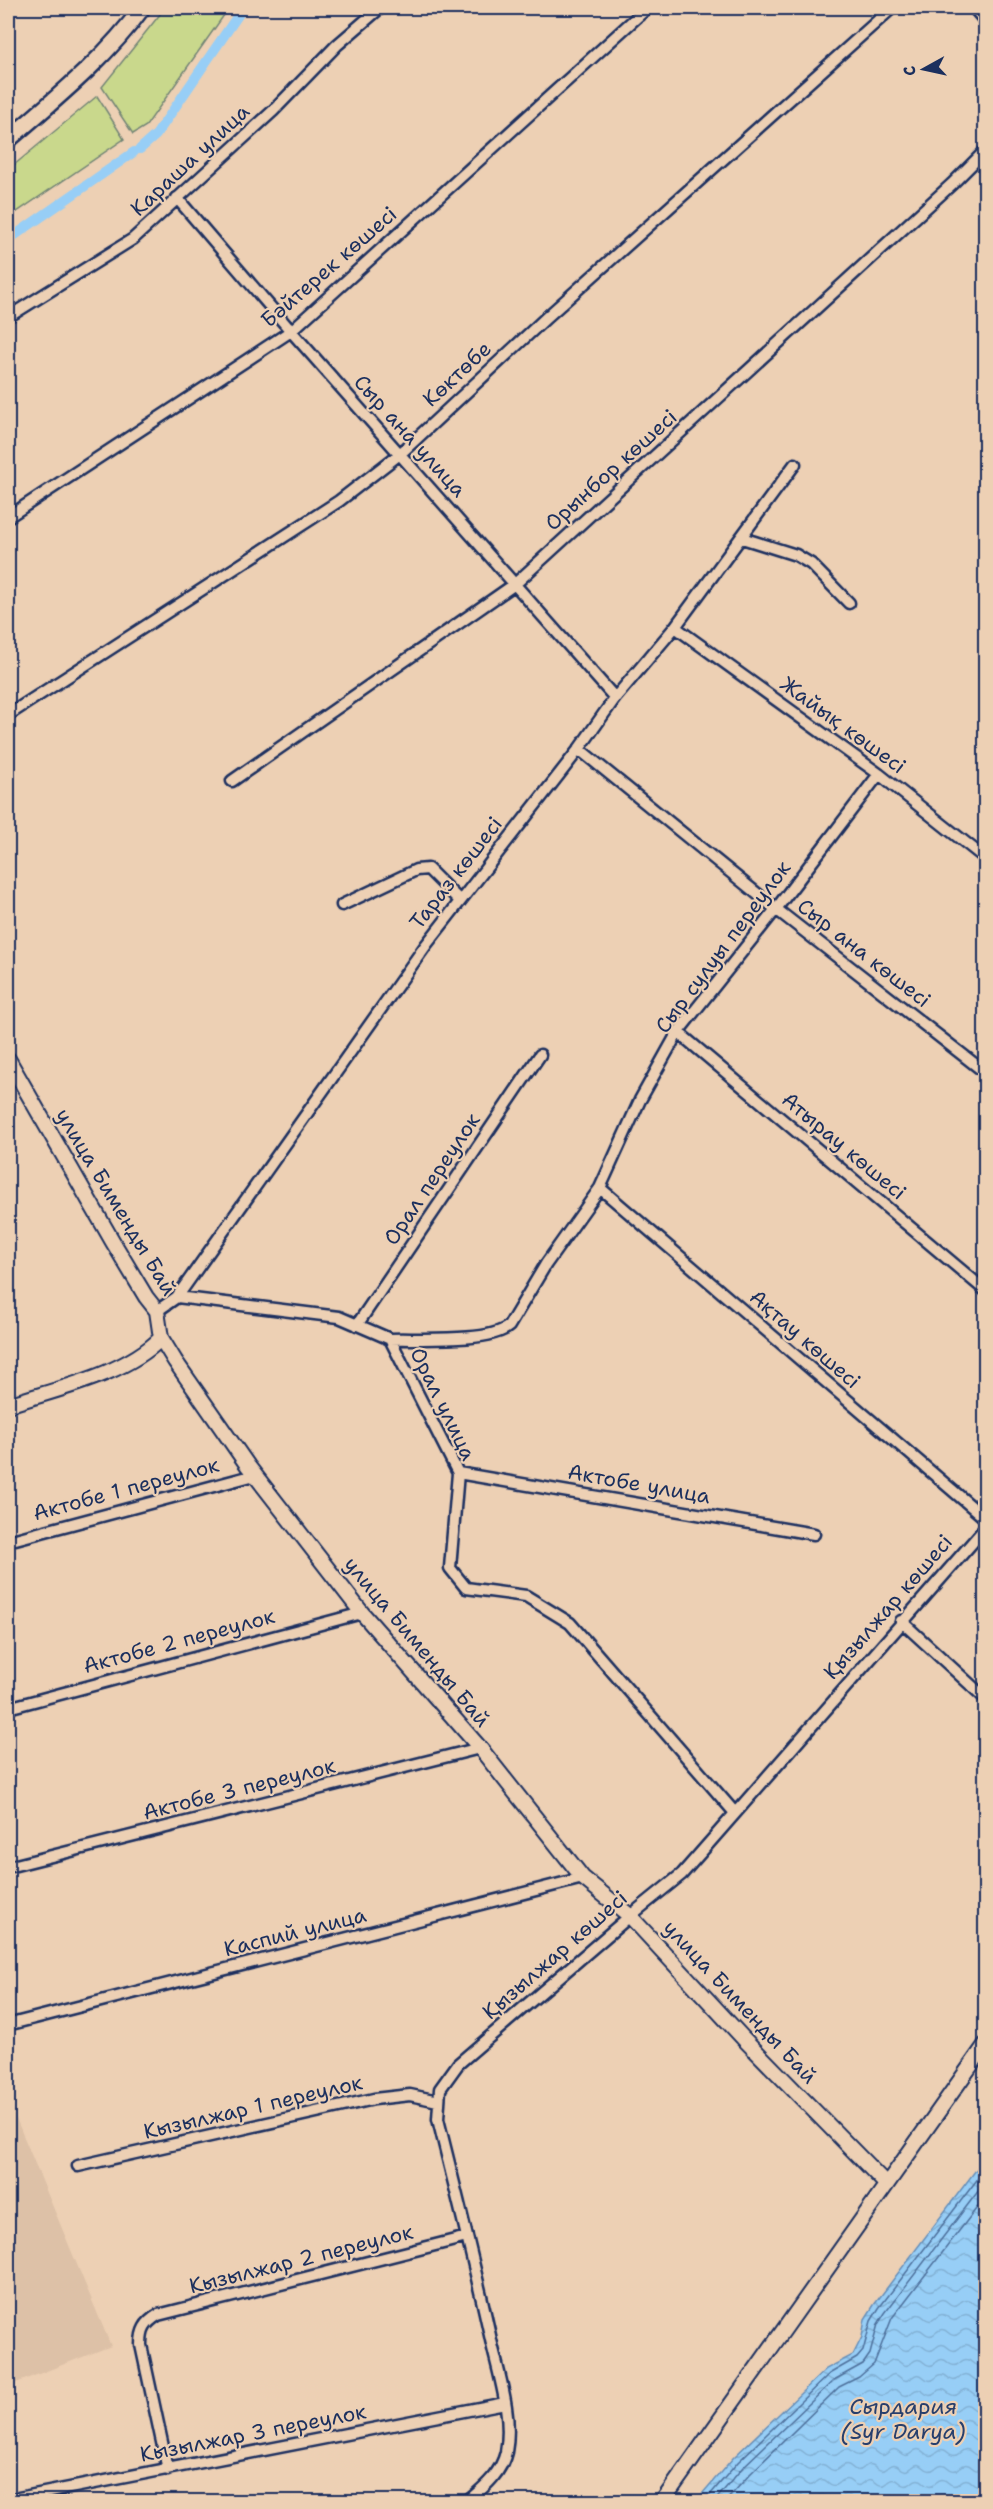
<svg xmlns="http://www.w3.org/2000/svg" width="993" height="2509" font-family="'Shantell Sans',sans-serif">
<defs>
<pattern id="water-waves" width="16" height="10" patternUnits="userSpaceOnUse" patternTransform="scale(1.5)"><rect width="16" height="10" fill="#97cef6"/><path d="M0 5q4-4 8 0t8 0" fill="none" stroke="#82b1d5"/></pattern>
</defs>
<rect width="100%" height="100%" fill="#edd0b4"/>
<filter id="ink" filterUnits="userSpaceOnUse"><feTurbulence type="fractalNoise" baseFrequency=".0167" numOctaves="2"/><feDisplacementMap in="SourceGraphic" scale="12" xChannelSelector="R" yChannelSelector="G"/><feConvolveMatrix kernelMatrix="1 2 1 2 8 2 1 2 1" color-interpolation-filters="sRGB"/></filter>
<g filter="url(#ink)">
<path fill="#ddc1a7" d="M8 2099 111 2346 8 2386Z"/>
<path fill="#c9d88c" stroke="#728475" stroke-width="1.5" d="M165 8H229L146 126 133 134 102 87Z
M97 96 124 139 8 218V170Z"/>
<path fill="url(#water-waves)" stroke="#658eb9" stroke-width="1.5" d="M985 2158V2501H696L733 2458 826 2369 853 2355 862 2337 865 2319 874 2305Z"/>
<g fill="none" stroke-linecap="round" stroke-linejoin="round">
<path stroke="#4d6f9b" stroke-width="1.5" d="M704 2502 738 2462 829 2374 857 2358 863 2351 871 2321 879 2308 986 2168
M714 2502 743 2467 834 2380 863 2364 870 2354 878 2324 885 2313 986 2181
M725 2502 750 2474 839 2387 859 2377 874 2364 892 2318 986 2196"/>
<path stroke="#97cef6" stroke-width="10" d="M140 149 156 135 243 8
M8 240 134 152"/>
<defs>
<path id="minor" d="M974 8 986 22
M177 198 291 331 615 698
M8 317 133 239 273 111 337 45 380 8
M8 517 291 331 647 8
M742 538 796 555 811 564 849 603
M675 627 879 774 986 859
M8 715 339 501 401 453 548 316 892 8
M579 749 776 909 986 1073
M232 781 515 584 952 184 986 150
M342 905 416 870 428 869 460 901
M678 1032 986 1291
M600 1188 986 1519
M177 1297 339 1317 390 1339 458 1473 450 1568 466 1588 526 1596 570 1623 735 1813
M157 1311 177 1297 426 945 579 749 615 698 675 627 795 464
M357 1325 540 1055
M390 1339C417 1338 490 1343 509 1326L546 1264 600 1188 640 1100 678 1032 776 909 879 774
M458 1473 814 1534
M8 1541 255 1475
M901 1621 986 1699
M8 1708 362 1613
M8 1867 480 1748
M15 2023 583 1878
M78 2166 374 2099 410 2095 438 2101
M168 2470 141 2345C141 2330 145 2323 158 2315L467 2237
M8 2500 505 2403
M467 2502C483 2488 501 2474 506 2452 513 2416 499 2375 491 2340 475 2266 456 2192 438 2119L440 2089 458 2064 630 1916 682 1874 986 1527"/>
<path id="tertiary" d="M8 1059 113 1242 146 1297 157 1311 161 1338 175 1361 248 1466 362 1613 480 1748 583 1878 630 1916 743 2038 886 2184
M8 1405C56 1389 125 1375 161 1338
M662 2502 986 2044"/>
<path id="secondary" d="M8 140C55 99 105 59 142 8"/>
</defs>
<use href="#minor" stroke="#1b2f5e" stroke-width="15"/>
<use href="#tertiary" stroke="#1b2f5e" stroke-width="18"/>
<use href="#secondary" stroke="#1b2f5e" stroke-width="20"/>
<use href="#minor" stroke="#edd0b4" stroke-width="10"/>
<use href="#tertiary" stroke="#edd0b4" stroke-width="14"/>
<use href="#secondary" stroke="#edd0b4" stroke-width="15"/>
</g>
</g>
<g text-anchor="middle" stroke-width="4.5" stroke-linejoin="round" paint-order="stroke">
<g font-size="21" fill="#1b2f5e" stroke="#edd0b4">
<text transform="translate(190 160) rotate(-43)" y="7">Караша улица</text>
<text transform="translate(329 267) rotate(-41)" y="7">Бәйтерек көшесі</text>
<text transform="translate(457 374) rotate(-43)" y="7">Көктөбе</text>
<text transform="translate(410 436) rotate(48)" y="7">Сыр ана улица</text>
<text transform="translate(611 470) rotate(-42)" y="7">Орынбор көшесі</text>
<text transform="translate(843 725) rotate(36)" y="7">Жайық көшесі</text>
<text transform="translate(456 873) rotate(-52)" y="7">Тараз көшесі</text>
<text transform="translate(723 947) rotate(-53)" y="7">Сыр сулуы переулок</text>
<text transform="translate(864 953) rotate(38)" y="7">Сыр ана көшесі</text>
<text transform="translate(844 1146) rotate(40)" y="7">Атырау көшесі</text>
<text transform="translate(432 1179) rotate(-56)" y="7">Орал переулок</text>
<text transform="translate(116 1202) rotate(59)" y="7">улица Бименды Бай</text>
<text transform="translate(805 1339) rotate(41)" y="7">Ақтау көшесі</text>
<text transform="translate(443 1404) rotate(64)" y="7">Орал улица</text>
<text transform="translate(639 1484) rotate(10)" y="7">Актобе улица</text>
<text transform="translate(126 1489) rotate(-15)" y="7">Актобе 1 переулок</text>
<text transform="translate(888 1607) rotate(-49)" y="7">Қызылжар көшесі</text>
<text transform="translate(179 1641) rotate(-15)" y="7">Актобе 2 переулок</text>
<text transform="translate(417 1642) rotate(50)" y="7">улица Бименды Бай</text>
<text transform="translate(239 1789) rotate(-14)" y="7">Актобе 3 переулок</text>
<text transform="translate(295 1932) rotate(-14)" y="7">Каспий улица</text>
<text transform="translate(555 1955) rotate(-41)" y="7">Қызылжар көшесі</text>
<text transform="translate(740 2002) rotate(47)" y="7">улица Бименды Бай</text>
<text transform="translate(253 2107) rotate(-13)" y="7">Кызылжар 1 переулок</text>
<text transform="translate(301 2259) rotate(-14)" y="7">Кызылжар 2 переулок</text>
<text transform="translate(253 2433) rotate(-11)" y="7">Кызылжар 3 переулок</text>
</g>
<g font-size="22" font-style="italic" fill="#273f6d" stroke="#edd0b4">
<text x="903" y="2414">Сырдария<tspan x="903" dy="25">(Syr Darya)</tspan></text>
</g>
</g>
<rect width="993" height="2509" fill="none" stroke="#edd0b4" stroke-width="30"/>
<rect x="15" y="15" width="963" height="2479" fill="none" stroke="#1b2f5e" stroke-width="2" filter="url(#ink)"/>
<g transform="translate(924 69) rotate(262)" stroke="#edd0b4" stroke-width="4.5" paint-order="stroke">
<path d="M0-4.5L10 22L0 15L-10 22Z" fill="#1b2f5e"/>
<text y="-9" font-size="16" font-weight="bold" text-anchor="middle" fill="#1b2f5e">С</text>
</g>
</svg>
